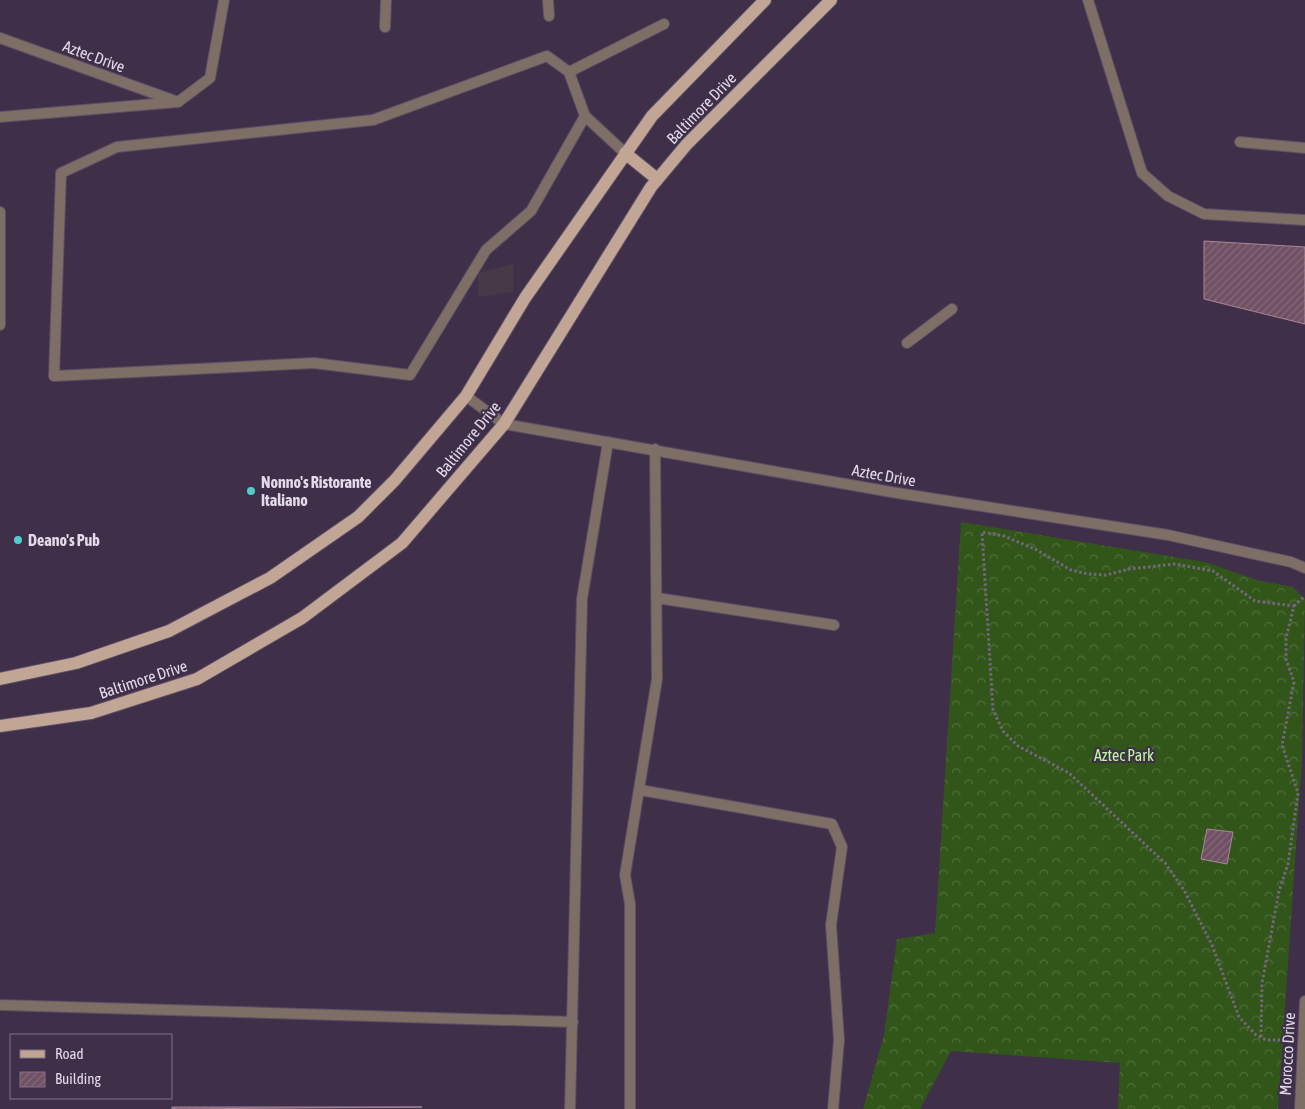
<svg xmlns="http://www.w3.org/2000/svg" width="1305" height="1109" font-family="'Asap Condensed',sans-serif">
<defs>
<pattern id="forest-crowns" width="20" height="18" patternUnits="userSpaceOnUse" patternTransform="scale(1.25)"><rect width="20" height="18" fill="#32561a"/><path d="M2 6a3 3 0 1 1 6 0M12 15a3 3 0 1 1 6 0" fill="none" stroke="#4f6e3b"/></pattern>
<pattern id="building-hatch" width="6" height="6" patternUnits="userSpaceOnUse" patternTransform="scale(1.25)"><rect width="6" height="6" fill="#705163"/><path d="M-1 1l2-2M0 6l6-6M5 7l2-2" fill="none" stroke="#846979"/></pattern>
</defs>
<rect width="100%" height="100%" fill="#3f2f49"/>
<path fill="#483946" d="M513 264 514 292 478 297V273Z"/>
<path fill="url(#forest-crowns)" d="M961 522 1205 562 1257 580 1293 587 1305 599 1302 759 1278 1109H1118L1120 1063 951 1051 920 1109H863L884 1035 897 939 935 933Z"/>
<path fill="url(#building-hatch)" stroke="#a9889a" d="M1204 241 1305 247V324L1204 299Z
M1207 829 1233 832 1227 864 1201 859Z
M172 1107H422L172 1109Z"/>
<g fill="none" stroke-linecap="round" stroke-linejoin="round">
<defs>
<path id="service" d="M548 0 549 16
M1088 0 1142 173 1168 196 1204 214 1305 220
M385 27 386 0
M569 72 547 56 373 120 117 147 61 173 54 376 314 363 410 375 486 250 531 211 585 116
M0 117 178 102 210 78 224 0
M1240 142 1305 148
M625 153 585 116 569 72 664 24
M0 212V325
M907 343 952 309
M657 598 834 625
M640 790 832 824 842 847 831 925 839 1040 833 1109
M0 1005 573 1022
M570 1109 582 599 608 442
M630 1109V904L625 875 657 679 655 449"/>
<path id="minor" d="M0 38 178 102
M1300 1109 1305 1001"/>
<path id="tertiary" d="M466 396 504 424 897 493 1168 535 1291 562 1305 568"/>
<path id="primary" d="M625 153 657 179
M0 679 76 663 169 631 270 578 358 517 395 480 466 396 525 298 652 116 765 0
M0 726 91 713 197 679 302 618 402 543 504 424 651 187 687 144 831 0"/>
</defs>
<use href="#service" stroke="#5c4e66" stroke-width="12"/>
<use href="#minor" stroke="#5c4e66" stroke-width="12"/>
<use href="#tertiary" stroke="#5c4e66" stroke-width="12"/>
<use href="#primary" stroke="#5c4e66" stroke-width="14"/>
<path stroke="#74677d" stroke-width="3" stroke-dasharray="2.5 2.5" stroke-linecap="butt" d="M1294 606 1305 596
M1261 1037 1262 983 1279 891 1288 864 1298 793 1282 745 1294 682 1286 659V638L1294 606 1255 601 1213 571 1175 564 1129 569 1106 575 1088 574 1071 570 1035 549 1004 536 982 532 993 710 1003 731 1018 746 1069 773 1165 863 1184 890 1212 945 1239 1017 1256 1035 1266 1040H1288"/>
<use href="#service" stroke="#7d6e66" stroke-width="10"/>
<use href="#minor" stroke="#7d6e66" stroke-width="10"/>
<use href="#tertiary" stroke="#7d6e66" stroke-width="10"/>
<use href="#primary" stroke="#c1a595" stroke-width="12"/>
</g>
<g fill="#53cdc9" stroke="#3f2f49" stroke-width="2">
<circle cx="251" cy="491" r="5"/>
<circle cx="18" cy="540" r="5"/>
</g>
<g text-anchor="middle" stroke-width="4.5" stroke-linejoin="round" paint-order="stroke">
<g font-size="16" fill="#e2d9e9" stroke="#3f2f49">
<text transform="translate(94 56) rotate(20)" y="6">Aztec Drive</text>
<text transform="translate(701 108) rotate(-46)" y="6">Baltimore Drive</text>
<text transform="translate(468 439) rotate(-51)" y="6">Baltimore Drive</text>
<text transform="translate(884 475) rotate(10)" y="6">Aztec Drive</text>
<text transform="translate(143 679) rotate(-18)" y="6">Baltimore Drive</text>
<text transform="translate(1287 1054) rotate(-87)" y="6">Morocco Drive</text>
</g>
<g font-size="16" font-weight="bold" fill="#e2d9e9" stroke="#3f2f49" text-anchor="start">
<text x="261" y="488">Nonno's Ristorante<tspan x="261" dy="18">Italiano</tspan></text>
<text x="28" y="546">Deano's Pub</text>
</g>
<g font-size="16" fill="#bdf89e" stroke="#3f2f49">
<text x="1124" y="761">Aztec Park</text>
</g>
</g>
<rect x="10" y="1034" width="162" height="65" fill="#3f2f49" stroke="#807389"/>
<rect x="20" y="1050" width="25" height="8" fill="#c1a595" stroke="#807389"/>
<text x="55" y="1059" font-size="15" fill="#e2d9e9">Road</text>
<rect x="20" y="1072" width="25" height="15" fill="url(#building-hatch)" stroke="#807389"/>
<text x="55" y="1084" font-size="15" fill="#e2d9e9">Building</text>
</svg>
